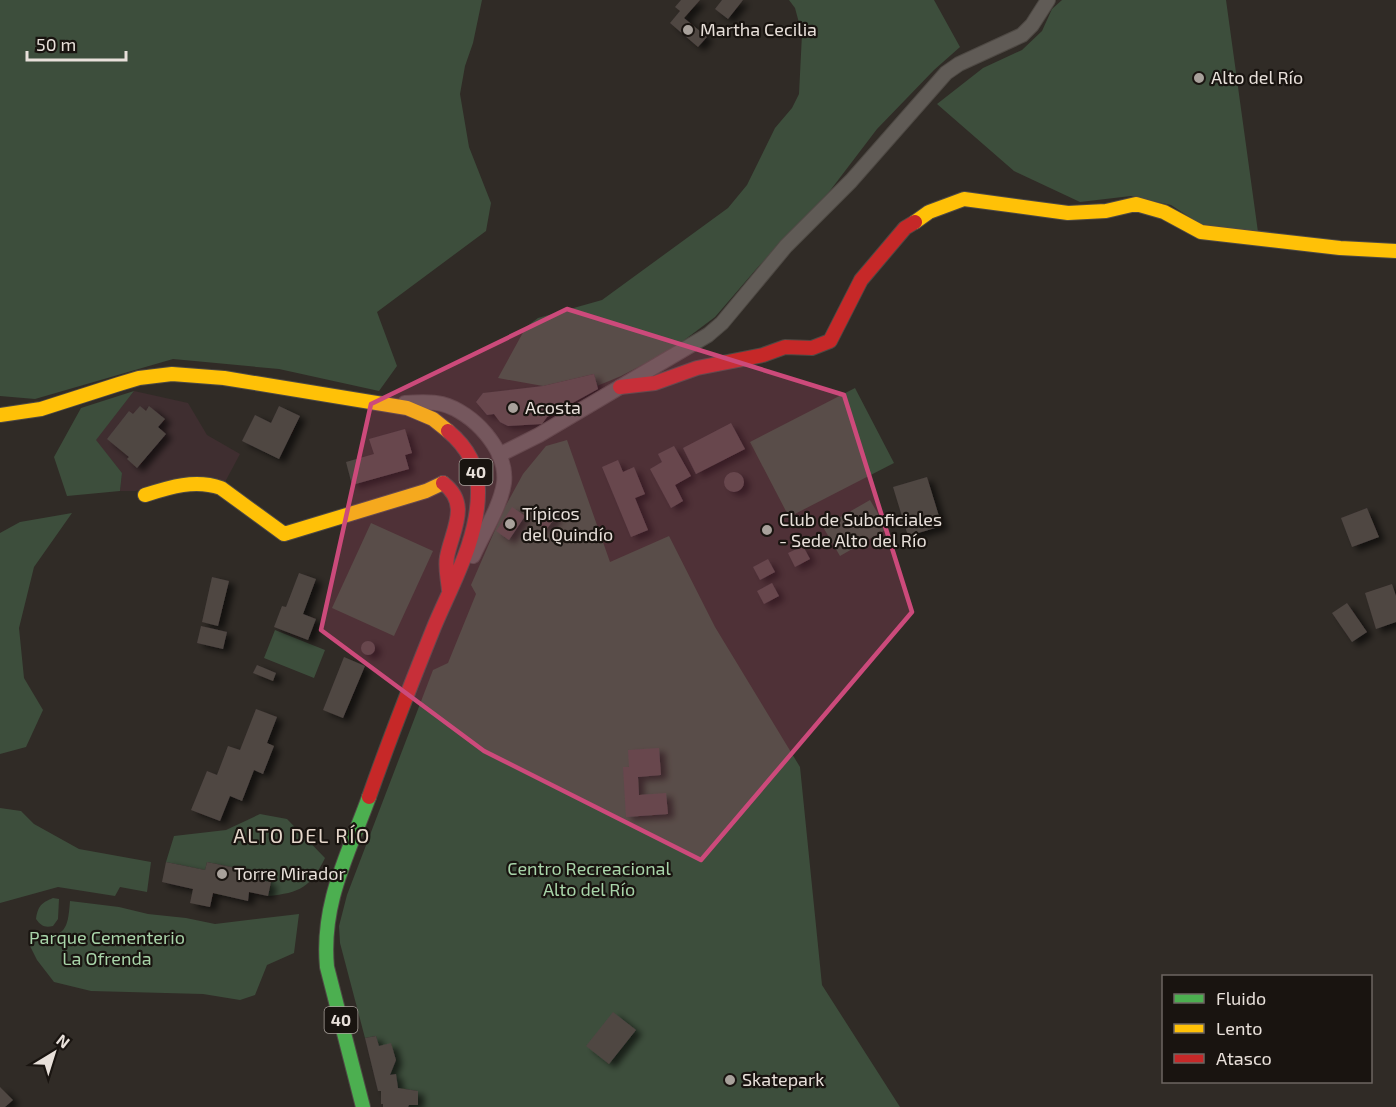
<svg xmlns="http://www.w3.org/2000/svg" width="1396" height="1107" font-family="'Exo 2',sans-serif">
<defs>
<filter id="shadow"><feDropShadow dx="6" dy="4" stdDeviation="3" flood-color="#0009"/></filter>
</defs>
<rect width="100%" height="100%" fill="#302b26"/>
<path fill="#3f2e30" d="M134 391 188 403 207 435 240 454 225 482 163 485 135 491H120L122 473 95 440Z"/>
<path fill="#3d4e3c" d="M0 0H482L473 43 465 66 460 94 469 147 491 203 486 231 377 312 397 366 379 391 279 369 173 359 35 399 0 396Z
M789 0H934L960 47 934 70 877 129 829 192 758 267 715 317 671 350 621 376 597 386 594 374 543 386 498 378 526 327 538 318 602 300 728 208 747 185 775 128 792 108 799 94 802 34 795 8Z
M1062 0H1226L1258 232 1206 228 1171 205 1131 196 1080 202 1014 171 937 104 983 68 1022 50 1042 31 1052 9Z
M855 388 894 463 789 517 750 442Z
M134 391 96 440 122 473 120 491 67 496 54 457 81 408Z
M567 440 610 562 669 536 715 627 800 767 822 985 900 1107H408L409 1105 418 1104V1091L398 1088 396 1074 390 1075 396 1060 391 1044 379 1046 376 1036 365 1038 340 943 339 926 347 895 433 670 448 663 476 594 471 585 505 507 523 474 546 446Z
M870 500 887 529 840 556 823 527Z
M72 513 34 567 19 628 24 678 43 710 26 747 0 754V533L20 522Z
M371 523 433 551 394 636 332 608Z
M275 630 325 650 314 678 264 658Z
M0 808 21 811 34 824 79 849 151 862 147 892 120 887 115 896 58 887 0 903Z
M260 814 287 819 325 858C311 887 300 893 268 896L271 883 264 881 265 874 207 862 205 870 166 862 174 836 226 830Z
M53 898 59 899 58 919 53 926C45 928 41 926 36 919 38 906 41 903 53 898Z
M70 901 119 907 148 914 186 918 215 924 299 914 294 953 267 965 255 995 240 1000 203 994 91 991 54 982 37 960 29 944 38 936C67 938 68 926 70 901Z"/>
<path fill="#4f4643" filter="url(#shadow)" d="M681 0H700L684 18 707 37 698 47 670 23 680 11 675 7Z
M722 0H743L728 19 715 9Z
M594 374 598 389 547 417 542 424 508 426 500 422 494 414 487 415 476 402 483 393 543 386Z
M140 406 146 411 149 406 165 419 158 427 166 434 137 468 127 459 129 457 107 439 129 411 133 414Z
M279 406 300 416 279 459 242 441 255 415 271 423Z
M731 423 745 449 696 474 683 448Z
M405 429 412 453 405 455 409 469 352 485 346 462 374 454 369 439Z
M674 446 691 476 675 485 683 501 671 508 650 469 662 462 658 454Z
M618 460 623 472 634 467 645 494 635 498 648 530 631 537 602 467Z
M724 482a10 10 0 1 1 20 0a10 10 0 1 1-20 0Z
M927 477 942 526 908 536 893 487Z
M512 507 525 516 509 540 496 531Z
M1367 508 1379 537 1352 547 1341 518Z
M550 510 557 515 546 530 538 524Z
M803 546 810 559 795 567 788 553Z
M768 559 775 572 760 580 753 567Z
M299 573 316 579 303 614 316 619 308 640 274 627 282 606 286 607Z
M212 577 229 581 218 626 202 622Z
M772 583 779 596 764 604 757 591Z
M1392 584 1396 596V622L1376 629 1365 593Z
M1347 603 1367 632 1352 642 1332 613Z
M201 626 227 632 223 649 197 643Z
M361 648a7 7 0 1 1 14 0a7 7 0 1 1-14 0Z
M344 657 365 666 343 718 323 710Z
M257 665 276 673 273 681 253 673Z
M256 709 277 717 267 743 274 746 263 774 254 770 242 801 230 796 220 821 191 810 207 771 217 775 228 746 240 750Z
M659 748 661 775 638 777 639 795 666 793 668 814 626 817 623 767H629L628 750Z
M166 862 205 870 207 862 265 874 264 881 271 882 268 896 249 892 248 901 213 893 210 907 190 903 193 889 162 882Z
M613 1012 636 1030 609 1064 586 1046Z
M376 1036 379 1046 391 1043 396 1060 390 1075 396 1074 398 1088 418 1091V1105H409L408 1107H383V1104H381V1091H378L365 1038Z
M0 1087 13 1100 5 1107H0Z"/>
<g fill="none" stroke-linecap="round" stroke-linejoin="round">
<defs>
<path id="street" d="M405 403C417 402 431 401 442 404 473 412 508 450 504 483 500 508 483 533 473 556
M499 455 539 435 708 335 722 323 786 246 851 181 946 73 959 64 1022 35 1032 25 1048 0"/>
<path id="fast" d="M363 1107 327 967C321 903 348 855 369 797"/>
<path id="slow" d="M915 222 929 212 964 199 1068 213 1106 211 1136 204 1164 212 1201 232 1340 248 1396 251
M0 415 41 409 119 384 139 378 172 374 224 378 407 408 433 419 448 431
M145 495C170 487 195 479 221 488L284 534 426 491 443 483"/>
<path id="jam" d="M620 387 655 383 697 368 763 355 785 347 812 348 830 341 861 280 905 228 915 222
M443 483C471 504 452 530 447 557 445 568 448 579 449 590
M369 797C389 740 411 684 434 627 452 584 479 538 478 490 478 466 466 446 448 431"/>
</defs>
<use href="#street" stroke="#4e4944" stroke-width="16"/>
<use href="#fast" stroke="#4e4944" stroke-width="16"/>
<use href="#slow" stroke="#4e4944" stroke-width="16"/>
<use href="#jam" stroke="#4e4944" stroke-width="16"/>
<use href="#street" stroke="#605b56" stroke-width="14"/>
<use href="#fast" stroke="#4caf50" stroke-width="14"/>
<use href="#slow" stroke="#ffc107" stroke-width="14"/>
<use href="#jam" stroke="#c62828" stroke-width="14"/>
</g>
<path fill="#cc4a7b" fill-opacity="0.2" stroke="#cc4a7b" stroke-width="4.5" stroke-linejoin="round" d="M567 309 844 395 912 612 701 860 484 751 321 630 371 404Z"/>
<g fill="#a8a19b" stroke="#191410" stroke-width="2">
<circle cx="688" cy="30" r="6"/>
<circle cx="1199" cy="78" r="6"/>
<circle cx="513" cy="408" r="6"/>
<circle cx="510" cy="524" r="6"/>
<circle cx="767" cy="530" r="6"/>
<circle cx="222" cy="874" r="6"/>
<circle cx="730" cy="1080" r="6"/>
</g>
<g text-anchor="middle" stroke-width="4.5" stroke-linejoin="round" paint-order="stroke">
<g fill="#191410" stroke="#aaa39d" stroke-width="1.5">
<rect x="459.5" y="459" width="33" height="26" rx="4.5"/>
<rect x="324.5" y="1007" width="33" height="26" rx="4.5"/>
</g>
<g font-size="16" font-weight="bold" fill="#e8e0da">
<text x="476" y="478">40</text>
<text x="341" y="1026">40</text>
</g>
<g font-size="18" fill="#e8e0da" stroke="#191410" text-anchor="start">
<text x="700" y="36">Martha Cecilia</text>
<text x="1211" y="84">Alto del Río</text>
<text x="525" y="414">Acosta</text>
<text x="522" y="520">Típicos<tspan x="522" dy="21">del Quindío</tspan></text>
<text x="779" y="526">Club de Suboficiales<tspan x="779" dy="21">- Sede Alto del Río</tspan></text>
<text x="234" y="880">Torre Mirador</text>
<text x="742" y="1086">Skatepark</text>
</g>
<g font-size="18" fill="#a8d4a9" stroke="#191410">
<text x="589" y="875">Centro Recreacional<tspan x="589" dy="21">Alto del Río</tspan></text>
<text x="107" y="944">Parque Cementerio<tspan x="107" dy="21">La Ofrenda</tspan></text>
</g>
<g font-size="20" letter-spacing="1.5" fill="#e6d7cb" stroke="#191410">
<text x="302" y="843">ALTO DEL RÍO</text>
</g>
</g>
<rect x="1162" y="975" width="210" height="108" fill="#191410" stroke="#6c6661" stroke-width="1.5"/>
<rect x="1174" y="994" width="30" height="9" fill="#4caf50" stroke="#6c6661" stroke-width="1.5"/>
<text x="1216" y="1005" font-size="18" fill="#e8e0da">Fluido</text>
<rect x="1174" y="1024" width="30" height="9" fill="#ffc107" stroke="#6c6661" stroke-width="1.5"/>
<text x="1216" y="1035" font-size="18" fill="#e8e0da">Lento</text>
<rect x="1174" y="1054" width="30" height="9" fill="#c62828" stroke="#6c6661" stroke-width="1.5"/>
<text x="1216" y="1065" font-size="18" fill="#e8e0da">Atasco</text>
<g transform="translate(54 1053) rotate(38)" stroke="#191410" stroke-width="4.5" paint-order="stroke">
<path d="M0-4.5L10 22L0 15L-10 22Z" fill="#e8e0da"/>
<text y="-9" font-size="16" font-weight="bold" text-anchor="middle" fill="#e8e0da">N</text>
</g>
<path d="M27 51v9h99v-9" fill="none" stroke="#e8e0da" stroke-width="3"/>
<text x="36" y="51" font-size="18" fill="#e8e0da" stroke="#191410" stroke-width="4.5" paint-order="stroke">50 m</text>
</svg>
